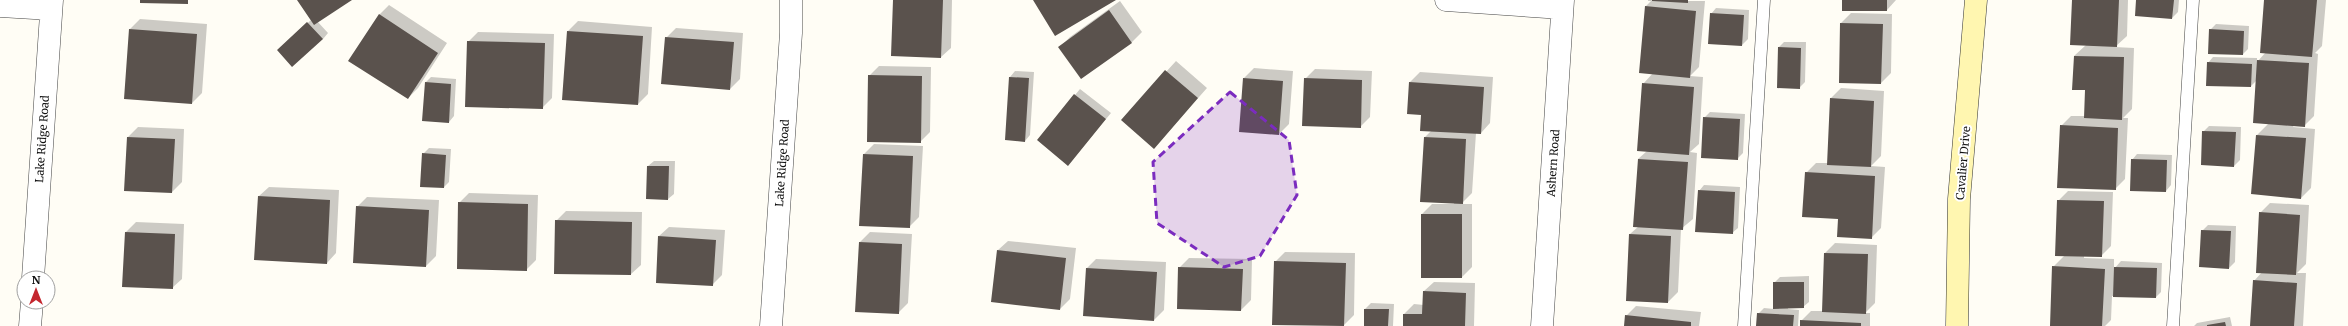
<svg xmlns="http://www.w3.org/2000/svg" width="2348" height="326" font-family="Merriweather,serif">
<rect width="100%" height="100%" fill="#fffdf5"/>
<path fill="#0003" d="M298 0H351L317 21 328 33 323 39 284 45 311 20Z
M894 0H952L951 48 941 57Z
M1647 0 1705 1 1699 67 1690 76 1703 77 1699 144 1690 152 1697 153 1693 219 1681 229 1678 292 1668 302 1630 234 1639 226 1638 159 1647 151 1643 84 1653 73 1646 6 1652 0Z
M1843 0H1896L1887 10Z
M2073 0H2128L2127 36 2115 47 2134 48 2132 109 2123 118H2128L2125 179 2115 189 2061 126 2071 116H2085L2086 89 2074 56 2086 45Z
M2137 0H2179L2178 12 2172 18Z
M2265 0H2326L2322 46 2315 53 2318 54 2314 116 2304 126 2294 125 2293 127 2315 129 2311 188 2301 198 2257 135 2269 123 2257 80 2251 86 2208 63 2213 57 2257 58V62L2266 52Z
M1120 1 1142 32 1132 42 1081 77 1060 47 1070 37Z
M389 5 447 43 418 88 408 98 379 15Z
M1716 8 1749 10 1748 39 1742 45 1709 44 1711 14Z
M1851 13 1892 14 1891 73 1881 83 1841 23Z
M140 19 207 24 202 93 192 103 130 29Z
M578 21 652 27 648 94 638 104 568 31Z
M2216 24 2249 26 2248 49 2243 54 2210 30Z
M676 28 743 33 740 79 730 89 666 38Z
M478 32 554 34 552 98 542 108 468 42Z
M1784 42H1806L1805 82 1799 88 1779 47Z
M1176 61 1207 88 1154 148 1122 120Z
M879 66 931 67 930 132 920 142 869 76Z
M1254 68 1293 71 1289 124 1279 134 1244 78Z
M1315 69 1372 71 1370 117 1360 127 1305 79Z
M1015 71 1034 72 1030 135 1025 141 1010 77Z
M1420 72 1493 77 1490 123 1481 133H1476L1472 193 1461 204H1472V267L1462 277 1422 214 1432 204H1454V202L1425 137 1432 130 1410 82Z
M431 77 456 79 454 116 449 122 425 83Z
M1841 88 1884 91 1881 156 1871 166 1885 167 1881 228 1871 238 1839 218 1806 173 1816 163H1828L1831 98Z
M1080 89 1111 113 1068 165 1075 95Z
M1710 112 1745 114 1743 153 1737 159 1704 118Z
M2209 126 2241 127 2240 160 2234 166 2202 164 2203 132Z
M138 127 184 129 182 182 172 192 128 137Z
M874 144 923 146 919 217 909 227 864 154Z
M429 148 451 149 449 182 444 187 423 154Z
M2137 154 2172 155 2171 185 2166 191 2132 160Z
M654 161H675L674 194 668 199 648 166Z
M1704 185 1740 187 1738 228 1732 233 1699 191Z
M269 187 339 190 336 253 327 263 259 196Z
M2068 191 2113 192 2111 246 2101 256H2084V258L2114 259V269L2121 261 2162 263 2161 292 2156 297 2112 296 2111 320 2105 326H2051L2053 267 2065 255 2058 201Z
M469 193 538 195 536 260 526 270 459 203Z
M367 197 439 200 436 256 426 266 357 207Z
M2270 203 2309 205 2306 264 2297 273H2306L2303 326H2251L2254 281 2262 272 2260 213Z
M566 211 642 212 641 265 631 274 556 221Z
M136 222 184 224 182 279 172 288 126 232Z
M2208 225 2236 226 2235 262 2229 268 2202 231Z
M669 227 725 230 722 275 712 285 659 236Z
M870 232 912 234 908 303 898 313 860 242Z
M1008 241 1076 248 1070 299 1060 309 998 250Z
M1835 243 1877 245 1875 303 1865 313H1870V326H1801V321L1811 311H1823L1825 253Z
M1285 252 1355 253 1354 315 1344 325 1275 262Z
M1189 258 1252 259 1251 300 1241 310 1178 308 1179 268Z
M1096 259 1166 262 1164 310 1154 320 1086 269Z
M1809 276V302L1803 307H1788V309L1799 310 1798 326H1757L1758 314 1764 308 1774 309V283L1780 277Z
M1434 282 1475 283 1474 326H1404V314L1414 304 1424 305V291Z
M1371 303 1394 304 1393 326H1365V309Z
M1636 306 1701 312 1699 326H1625L1626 316Z
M2230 317 2232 326H2194L2197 323Z"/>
<path fill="#5a524d" d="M140 0H188V4L140 3Z
M297 0H352L314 25Z
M893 0H943L941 58 891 56Z
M1033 0H1116L1055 36Z
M1652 0H1688V3L1652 1Z
M1842 0H1887V11H1842Z
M2072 0H2119L2117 47 2070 45Z
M2136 0H2174L2172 19 2135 16Z
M2264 0H2317L2312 57 2260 53Z
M1645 6 1696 11 1690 78 1639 73Z
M1109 10 1132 43 1081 79 1058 47Z
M1710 13 1744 15 1742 46 1708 44Z
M379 14 438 53 408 99 348 61Z
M307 22 323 39 292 67 277 50Z
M1840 23 1883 24 1881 84 1839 83Z
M129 29 197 34 192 104 124 99Z
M2209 29 2244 31 2243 55 2208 54Z
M567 31 643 36 638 105 562 100Z
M665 37 734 42 730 90 661 84Z
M467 41 545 43 543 109 465 107Z
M1778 47 1801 48 1800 89 1777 88Z
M2074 56 2124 57 2122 120 2084 118 2085 90H2072Z
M2257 60 2309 63 2305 127 2253 123Z
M2207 62 2252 64 2251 87 2206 86Z
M1165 70 1198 98 1154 149 1121 120Z
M868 75 922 76 921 143 867 142Z
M1009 77 1029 78 1025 142 1005 140Z
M1243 78 1283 81 1279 135 1239 132Z
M1304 78 1362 80 1361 128 1302 126Z
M425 82 451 84 449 123 422 121Z
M1409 82 1484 87 1481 134 1420 131 1421 115 1407 114Z
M1642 83 1694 87 1689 155 1637 151Z
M1074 94 1106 119 1068 166 1037 140Z
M1830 98 1874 101 1871 167 1827 165Z
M1703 117 1740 119 1738 160 1701 158Z
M2060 125 2118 128 2116 190 2057 188Z
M2202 131 2236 132 2234 167 2201 165Z
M2256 135 2306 138 2301 199 2251 194Z
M127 137 175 139 172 193 124 191Z
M1424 137 1466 139 1463 204 1420 202Z
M422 153 446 155 444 188 420 187Z
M863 154 913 156 910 228 859 226Z
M1638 159 1688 162 1683 230 1633 227Z
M2131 159 2167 160 2166 192 2130 191Z
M647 166H669L668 200 646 199Z
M1805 172 1875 176 1872 239 1837 237 1838 219 1802 217Z
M1698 190 1735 192 1733 234 1695 232Z
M258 196 330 200 327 264 254 260Z
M2057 200 2104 201 2102 257 2055 256Z
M458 202 528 204 527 271 457 269Z
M356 206 429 210 426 267 353 263Z
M2259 212 2300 215 2296 275 2256 273Z
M1421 214H1462V278H1421Z
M555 220 632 222 631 275 554 274Z
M2201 230 2231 231 2229 269 2199 267Z
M125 232 175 234 173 289 122 287Z
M1629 234 1671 236 1668 303 1626 301Z
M658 236 716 240 713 286 656 283Z
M859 242 902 244 899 314 855 312Z
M997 250 1066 258 1060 310 991 302Z
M1824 253 1868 254 1866 314 1822 312Z
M1274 261 1346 263 1344 326 1272 325Z
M2052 266 2105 269 2102 326H2050Z
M1178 267 1243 269 1241 311 1177 309Z
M2114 267 2157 268 2156 298 2113 297Z
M1086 268 1157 272 1154 321 1083 316Z
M2253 280 2297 283 2294 326H2250Z
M1773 282H1804V308L1773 309Z
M1423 291 1466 293 1465 326H1403V314H1422Z
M1364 309H1389L1388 326H1364Z
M1757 313 1794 315 1793 326H1756Z
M1625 315 1691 322V326H1624Z
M1800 320 1861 323V326H1800Z
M2225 322 2226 326H2207V325Z"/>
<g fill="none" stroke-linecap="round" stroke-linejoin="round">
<defs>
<path id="lane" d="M1744 326 1764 0
M2173 326 2193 0"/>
<path id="street" d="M1446 0 1562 8
M0 6 51 9
M33 278 52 0
M30 326 32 302
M771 326 791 33V0
M1542 326 1563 0"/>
<path id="secondary" d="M1957 326 1959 199 1976 0"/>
</defs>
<use href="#lane" stroke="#444" stroke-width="13"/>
<use href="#street" stroke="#444" stroke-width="23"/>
<use href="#secondary" stroke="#333" stroke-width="23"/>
<use href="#lane" stroke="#fff" stroke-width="12"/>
<use href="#street" stroke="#fff" stroke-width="22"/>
<use href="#secondary" stroke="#fff6b0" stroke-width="22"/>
</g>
<path fill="#7b2cbf" fill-opacity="0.2" stroke="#7b2cbf" stroke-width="3" stroke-dasharray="8 5" stroke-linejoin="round" d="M1230 92 1289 140 1297 195 1260 256 1224 267 1157 223 1153 162Z"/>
<g text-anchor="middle" stroke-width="4" stroke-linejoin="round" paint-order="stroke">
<g font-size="11" fill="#111" stroke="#fff">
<text transform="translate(42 139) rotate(-86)" y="4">Lake Ridge Road</text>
<text transform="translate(782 163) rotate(-86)" y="4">Lake Ridge Road</text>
<text transform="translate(1553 163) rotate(-86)" y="4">Ashern Road</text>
<text transform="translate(1963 163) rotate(-85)" y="4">Cavalier Drive</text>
</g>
</g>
<g transform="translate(36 290)"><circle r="19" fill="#ffffff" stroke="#a0a0a0"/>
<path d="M0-3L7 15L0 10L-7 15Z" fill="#c4262e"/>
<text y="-6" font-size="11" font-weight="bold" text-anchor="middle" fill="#111111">N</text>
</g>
</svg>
